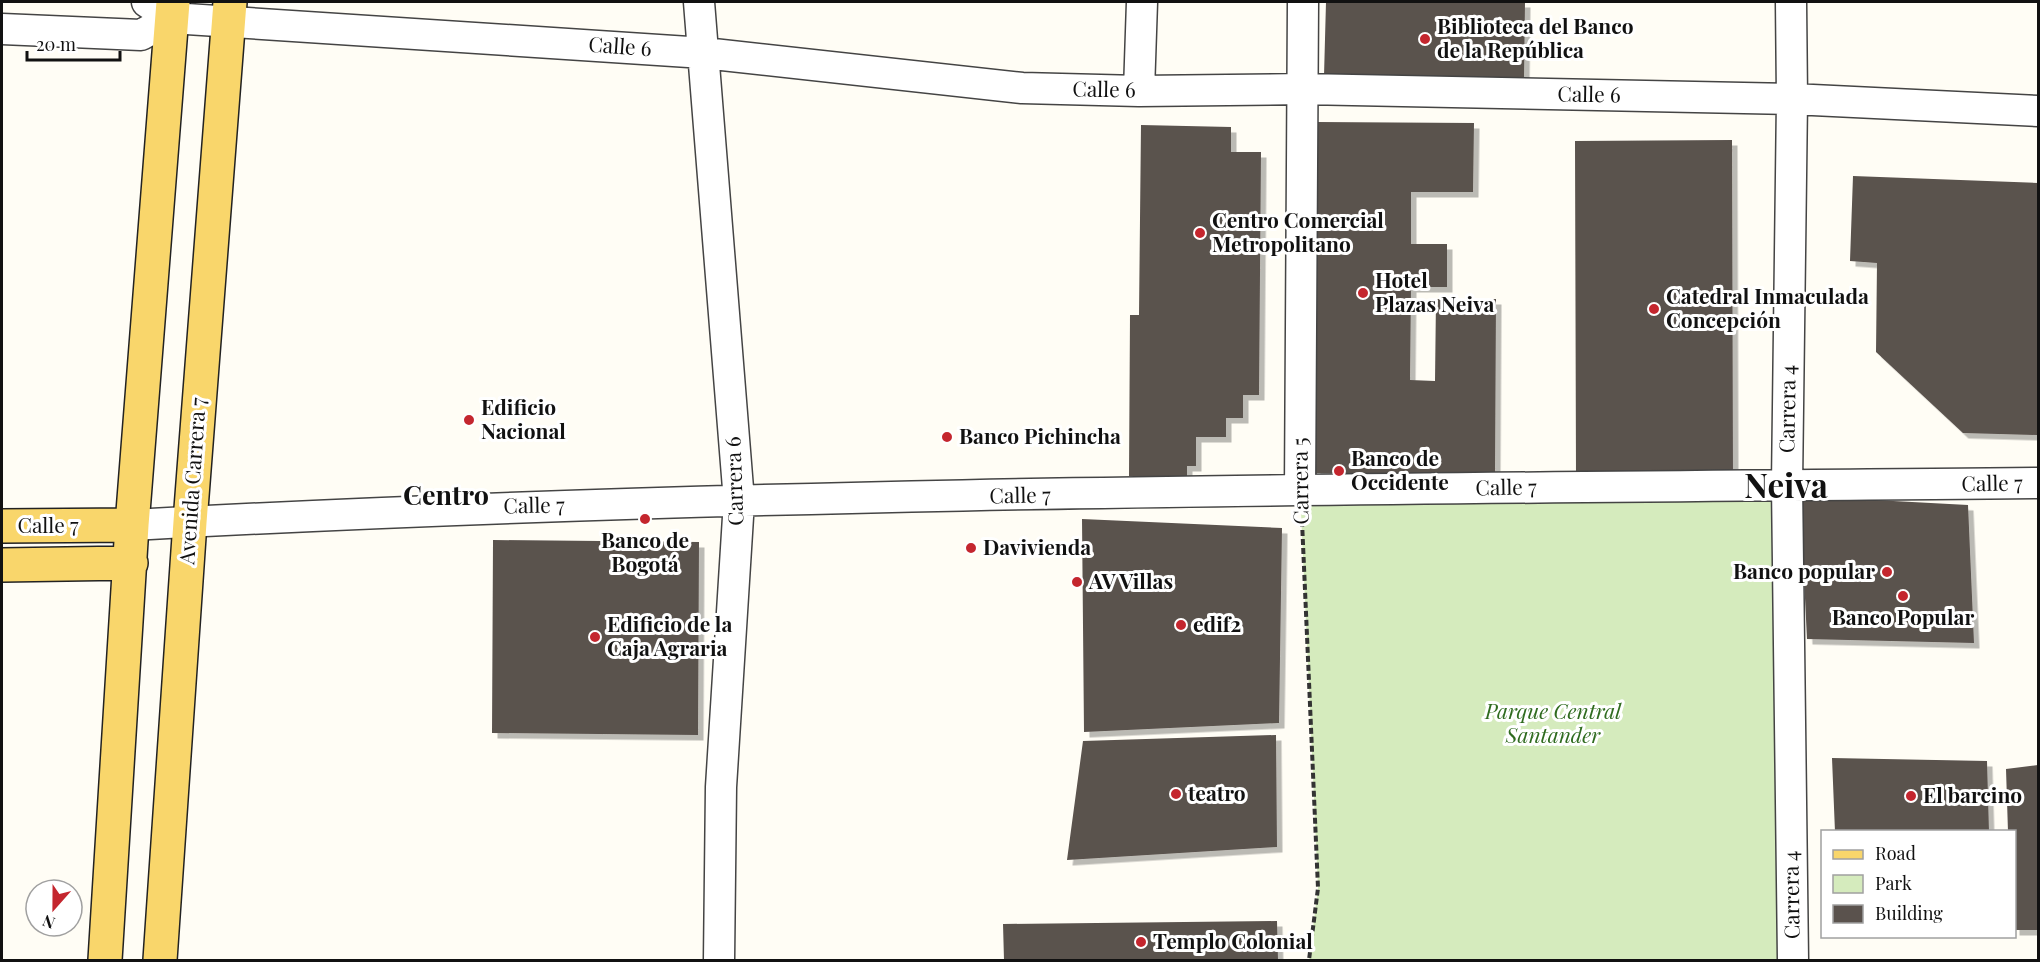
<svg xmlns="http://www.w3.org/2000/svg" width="2040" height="962" font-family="'Playfair Display',serif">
<defs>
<filter id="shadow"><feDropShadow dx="5.5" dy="5.5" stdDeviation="0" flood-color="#0004"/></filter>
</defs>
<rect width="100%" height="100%" fill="#fffdf5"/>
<path fill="#d5ebbd" d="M1787 485 1793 960H1309L1318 888 1300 490Z"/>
<path fill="#5a524d" filter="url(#shadow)" d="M1326 2H1525L1524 80 1324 76Z
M1317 122 1474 123 1473 192H1411V244H1447V287H1411L1410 380 1435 381 1436 299H1496L1495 474 1315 473Z
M1141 125 1231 127V152H1261L1259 395H1243V418H1226V437H1196V466H1187V476H1129L1130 315H1139Z
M1732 140 1733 477H1576L1575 141Z
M1853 176 2038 183V435L1963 433 1876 352 1877 263 1850 261Z
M1800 496 1968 505 1974 643 1807 639Z
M1082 519 1282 528 1279 723 1084 732Z
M493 540 699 542 698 735 492 733Z
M1276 735 1277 847 1067 860 1083 741Z
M1832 758 1987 761 1989 832H1835Z
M2038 765V930H2014V832H2008L2006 769Z
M1277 921 1278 960H1004L1003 924Z"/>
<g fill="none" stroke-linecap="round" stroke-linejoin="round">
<defs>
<path id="minor" d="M147 2 171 18 704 53 1022 88 1139 91 1303 89 1792 99 2038 111
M699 2 739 501 721 787 719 960
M1791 2 1792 99 1787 485 1793 960
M2 29 141 35 171 18
M1139 91 1142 2
M1300 490 1303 2
M132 525C767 490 1403 489 2038 483"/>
<path id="major" d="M2 526 132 525
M2 565 131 563
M105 960 132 525 173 2
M160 960 190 522 230 2"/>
</defs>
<use href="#minor" stroke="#444" stroke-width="33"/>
<use href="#major" stroke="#222" stroke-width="36"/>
<path stroke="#333" stroke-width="4" stroke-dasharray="6 3" stroke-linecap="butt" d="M1302 521 1318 888 1309 960"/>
<use href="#minor" stroke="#fff" stroke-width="30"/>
<use href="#major" stroke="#f9d66b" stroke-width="33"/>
</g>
<g fill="#c4262e" stroke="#fff" stroke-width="2">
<circle cx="1425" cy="39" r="6"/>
<circle cx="1200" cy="233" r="6"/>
<circle cx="1363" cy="293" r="6"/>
<circle cx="1654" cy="309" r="6"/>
<circle cx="469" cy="420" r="6"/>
<circle cx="947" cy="437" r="6"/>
<circle cx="1339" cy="471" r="6"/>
<circle cx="645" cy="519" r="6"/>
<circle cx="971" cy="548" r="6"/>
<circle cx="1887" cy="572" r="6"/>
<circle cx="1077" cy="582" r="6"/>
<circle cx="1903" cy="596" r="6"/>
<circle cx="1181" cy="625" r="6"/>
<circle cx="595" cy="637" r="6"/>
<circle cx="1176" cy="794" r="6"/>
<circle cx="1911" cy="796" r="6"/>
<circle cx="1141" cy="942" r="6"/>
</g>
<g text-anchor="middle" stroke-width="6" stroke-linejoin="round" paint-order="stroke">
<g font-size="21" font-weight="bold" fill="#111" stroke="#fff" text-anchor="start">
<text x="1437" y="34">Biblioteca del Banco<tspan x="1437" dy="24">de la República</tspan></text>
<text x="1212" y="228">Centro Comercial<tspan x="1212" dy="24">Metropolitano</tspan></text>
<text x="1375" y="288">Hotel<tspan x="1375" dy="24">Plazas Neiva</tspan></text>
<text x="1666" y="304">Catedral Inmaculada<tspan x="1666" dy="24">Concepción</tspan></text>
<text x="481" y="415">Edificio<tspan x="481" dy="24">Nacional</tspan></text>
<text x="959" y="444">Banco Pichincha</text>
<text x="1351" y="466">Banco de<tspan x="1351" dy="24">Occidente</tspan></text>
<text x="645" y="548" text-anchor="middle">Banco de<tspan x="645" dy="24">Bogotá</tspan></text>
<text x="983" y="555">Davivienda</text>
<text x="1875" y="579" text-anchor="end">Banco popular</text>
<text x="1089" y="589">AV Villas</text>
<text x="1903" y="625" text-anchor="middle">Banco Popular</text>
<text x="607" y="632">Edificio de la<tspan x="607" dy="24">Caja Agraria</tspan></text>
<text x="1193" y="632">edif2</text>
<text x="1188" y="801">teatro</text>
<text x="1923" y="803">El barcino</text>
<text x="1153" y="949">Templo Colonial</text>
</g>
<g font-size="21" fill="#111" stroke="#fff">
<text transform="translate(620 47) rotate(4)" y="7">Calle 6</text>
<text transform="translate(1104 90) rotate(1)" y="7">Calle 6</text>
<text transform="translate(1589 95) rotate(1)" y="7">Calle 6</text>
<text transform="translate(1788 409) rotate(-89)" y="7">Carrera 4</text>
<text transform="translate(193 481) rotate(-86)" y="7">Avenida Carrera 7</text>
<text transform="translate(735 481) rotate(-92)" y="7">Carrera 6</text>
<text transform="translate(1301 481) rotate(-91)" y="7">Carrera 5</text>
<text transform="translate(1992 484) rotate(-1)" y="7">Calle 7</text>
<text transform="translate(1506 488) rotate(-1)" y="7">Calle 7</text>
<text transform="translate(1020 496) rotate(-1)" y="7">Calle 7</text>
<text transform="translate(534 506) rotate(-1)" y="7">Calle 7</text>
<text x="48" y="533">Calle 7</text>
<text transform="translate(1792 895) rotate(-91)" y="7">Carrera 4</text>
</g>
<g font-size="21" font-style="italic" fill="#2f6b1f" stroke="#fff">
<text x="1553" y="719">Parque Central<tspan x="1553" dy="24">Santander</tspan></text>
</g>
<g font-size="27" font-weight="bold" fill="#111" stroke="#fff">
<text x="446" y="505">Centro</text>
</g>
<g font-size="33" font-weight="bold" fill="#111" stroke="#fff">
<text x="1786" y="498">Neiva</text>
</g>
</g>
<rect width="2040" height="962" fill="none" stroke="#111111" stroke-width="6"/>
<rect x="1821" y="830" width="195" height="108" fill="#ffffff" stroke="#a0a0a0" stroke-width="1.5"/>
<rect x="1833" y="850" width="30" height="9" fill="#f9d66b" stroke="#a0a0a0" stroke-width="1.5"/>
<text x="1875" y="860" font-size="18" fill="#111111">Road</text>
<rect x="1833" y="875" width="30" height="18" fill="#d5ebbd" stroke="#a0a0a0" stroke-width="1.5"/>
<text x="1875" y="890" font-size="18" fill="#111111">Park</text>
<rect x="1833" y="905" width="30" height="18" fill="#5a524d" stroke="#a0a0a0" stroke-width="1.5"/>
<text x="1875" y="920" font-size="18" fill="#111111">Building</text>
<g transform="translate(54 908) rotate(201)"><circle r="28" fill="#ffffff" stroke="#a0a0a0" stroke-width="1.5"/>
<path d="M0-4.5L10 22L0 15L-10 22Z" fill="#c4262e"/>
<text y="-9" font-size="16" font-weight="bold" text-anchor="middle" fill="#111111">N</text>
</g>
<path d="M27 51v9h93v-9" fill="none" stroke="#111111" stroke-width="3"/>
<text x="36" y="51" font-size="18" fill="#111111" stroke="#ffffff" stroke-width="4.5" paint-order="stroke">20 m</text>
</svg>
